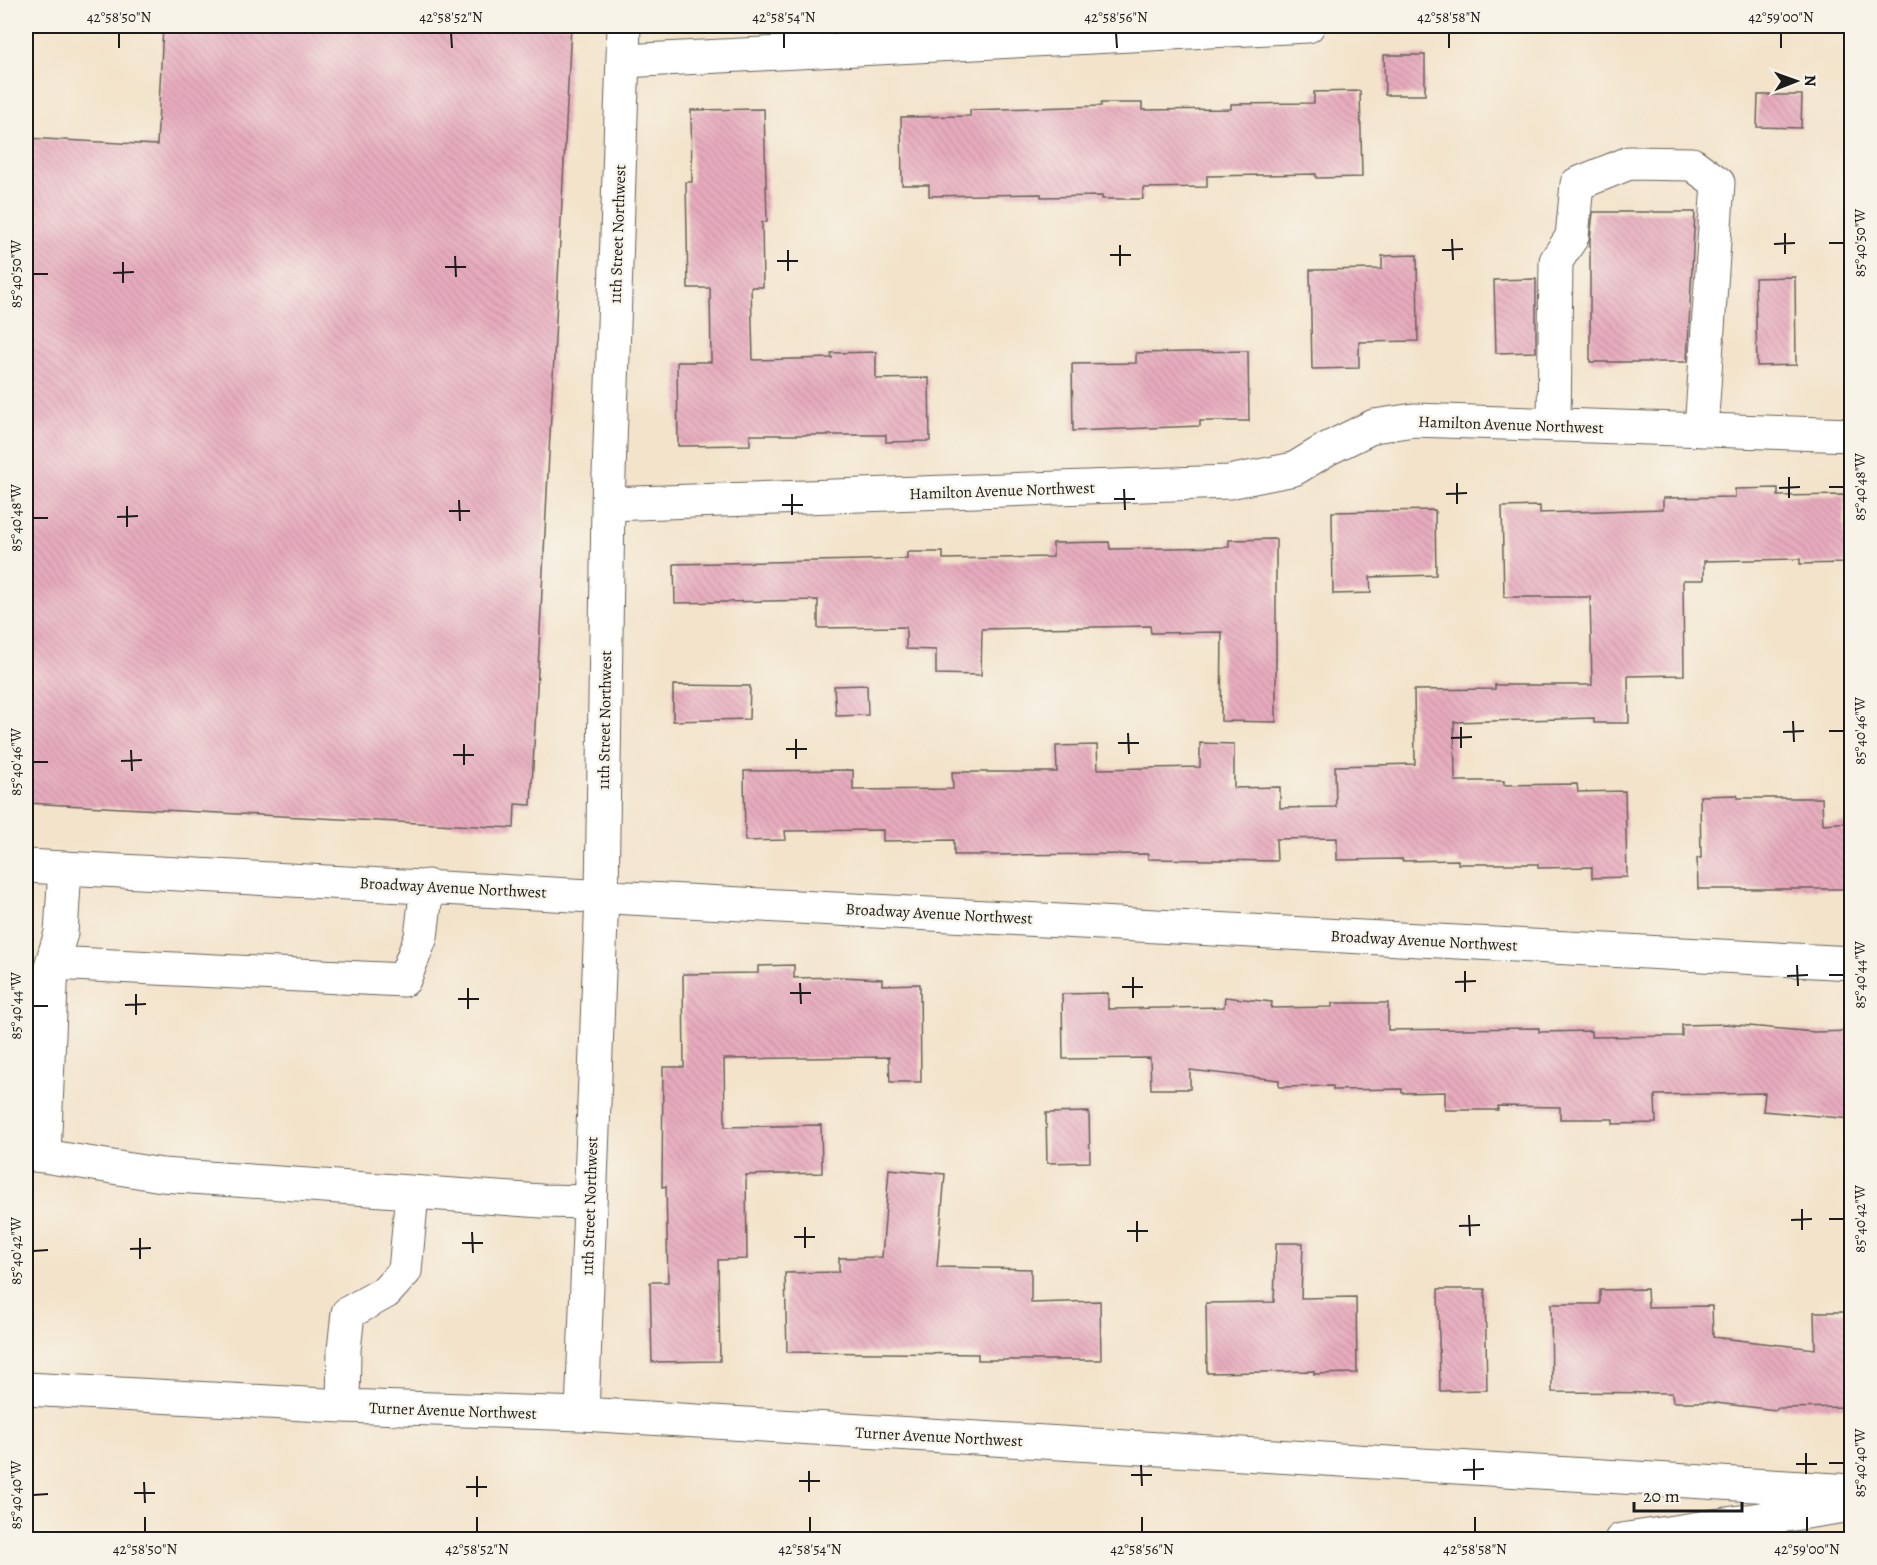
<svg xmlns="http://www.w3.org/2000/svg" width="1877" height="1565" font-family="Alegreya,serif">
<defs>
<pattern id="building-back-hatch" width="6" height="6" patternUnits="userSpaceOnUse" patternTransform="scale(1.5)"><rect width="6" height="6" fill="#e7abbe"/><path d="M-1 5l2 2M0 0l6 6M5-1l2 2" fill="none" stroke="#c693a3"/></pattern>
</defs>
<rect width="100%" height="100%" fill="#f7f3e8"/>
<filter id="ink" filterUnits="userSpaceOnUse"><feTurbulence type="fractalNoise" baseFrequency=".0167" numOctaves="2"/><feDisplacementMap in="SourceGraphic" scale="12" xChannelSelector="R" yChannelSelector="G"/><feConvolveMatrix kernelMatrix="1 2 1 2 8 2 1 2 1" color-interpolation-filters="sRGB"/></filter>
<filter id="wash" filterUnits="userSpaceOnUse"><feTurbulence type="fractalNoise" baseFrequency=".008" numOctaves="4" result="noise"/><feDisplacementMap in="SourceGraphic" scale="24" xChannelSelector="R" yChannelSelector="G"/><feGaussianBlur stdDeviation="1.35" result="paint"/><feColorMatrix in="noise" values="0 0 0 0 0 0 0 0 0 0 0 0 0 0 0 0 0 1.4 0 .05"/><feComposite in="paint" operator="in"/></filter>
<g filter="url(#wash)">
<rect width="100%" height="100%" fill="#f3e3ca"/>
<g id="blocks">
<path fill="url(#building-back-hatch)" d="M163 26H571L531 805 515 804 514 828 26 803V138L157 145Z
M1384 55H1425V95H1385Z
M1360 91 1362 177 1316 178V174L1207 176V187L1143 188V199H1102V196L1041 197V194L929 196V185H902L901 117 970 116V110L1101 106V103H1142V110L1231 109V104L1314 103V92Z
M1758 95H1802L1801 128 1757 127Z
M764 109 767 222H762L763 287H751L753 360 832 358 831 353 876 352V379L929 378 930 441 886 442V435H750V445L678 446 677 362H711L710 288H688L686 182H692L691 110Z
M1593 212H1695L1687 362H1590V240Z
M1417 255 1418 341 1359 342V368L1312 369 1310 270 1382 269V256Z
M1795 277 1796 365 1757 366 1755 278Z
M1536 279V352L1496 353 1494 280Z
M1248 351 1249 421H1200V426L1073 431 1072 364 1136 363V353Z
M1778 488V496L1844 495 1845 563 1800 564V559L1704 561V580H1683L1684 675 1628 676 1629 723H1594V718L1454 722 1455 781H1504V785L1577 784 1578 792 1625 791 1627 877 1592 878V867L1538 868V864H1458V860L1402 861V859L1337 860V838L1276 839 1277 861 1148 859V854L954 855V840L883 841V830L785 831 786 840 745 841 744 771 853 770V790L953 789 952 772H1057L1056 746 1097 745 1098 769 1200 767V743L1234 744V788L1280 787V808L1336 807 1335 766 1415 764 1414 690 1495 689V685H1592L1590 597H1504L1502 507 1540 506V513L1663 509V498L1735 497V489Z
M1435 510 1436 575 1370 577 1371 593 1333 594 1332 512Z
M1276 539V722L1221 721 1222 632 1151 633 1150 626 982 629 981 675 936 674V650L906 649V627L818 628V600L675 603 674 564 907 559V552H943V559L1053 557V543L1109 542 1110 549 1229 547V540Z
M673 685 750 686 749 719 673 721Z
M867 685 868 715 836 716 834 686Z
M1737 795 1738 798H1822L1823 824 1851 822V889H1698L1697 858H1701L1700 796Z
M794 965V978L841 977 882 979V985L920 984 921 1082H890L889 1057 724 1059 725 1127 821 1125 822 1173 746 1175 747 1259 718 1260 720 1361 652 1362 650 1282H668L666 1186 662 1187 663 1067H684L683 974 758 973V966Z
M1108 993V1009L1224 1007 1225 997 1272 1002 1271 1008 1332 1007V1003H1388V1030L1539 1028V1032L1591 1031V1037L1682 1036V1025L1727 1024 1814 1032 1851 1031V1119L1763 1111 1765 1093 1655 1095 1656 1123 1613 1124V1119H1560V1107L1498 1106V1110H1445V1092L1402 1093V1089L1333 1090V1086L1279 1087V1080L1190 1070V1089H1151L1150 1058 1063 1059 1062 994Z
M1089 1112 1090 1162 1047 1163 1046 1113Z
M889 1169 945 1174 937 1267 1031 1269V1303L1100 1301 1101 1360H978V1354L787 1352 785 1273 839 1272V1258L882 1257Z
M1276 1243H1303L1301 1298 1356 1297 1357 1373 1314 1374V1371L1207 1373 1206 1303 1274 1302Z
M1438 1289H1485L1487 1390 1440 1391Z
M1647 1289 1648 1307 1712 1306 1713 1337 1815 1349 1814 1312H1849L1851 1407 1777 1408 1776 1410 1707 1402H1673L1672 1393 1552 1392 1551 1304H1600V1290Z"/>
</g>
</g>
<g filter="url(#ink)">
<use href="#blocks" fill-opacity="0" stroke="#676259" stroke-width="1.5"/>
<g fill="none" stroke-linecap="round" stroke-linejoin="round">
<defs>
<path id="minor" d="M623 61 1308 26
M1554 425 1556 261 1572 237 1577 184 1629 163 1692 164 1718 183 1701 430
M608 504 1229 482 1294 469 1327 449 1374 426 1414 420 1852 435
M26 866 1852 963
M65 868 61 933 52 963 404 980 421 937 427 886
M26 1154 44 1156 52 963
M44 1156 162 1175 542 1201 590 1202
M26 1389 343 1406 582 1414 1852 1491
M343 1406 344 1350 348 1313 386 1292 405 1271 412 1193
M582 1414 602 895 608 504 624 26"/>
<path id="highway" d="M1621 1540 1852 1505"/>
</defs>
<use href="#minor" stroke="#676259" stroke-width="35"/>
<use href="#highway" stroke="#676259" stroke-width="35"/>
<use href="#minor" stroke="#fff" stroke-width="33"/>
<use href="#highway" stroke="#fff" stroke-width="33"/>
</g>
</g>
<path fill="none" stroke="#1c1c1c" stroke-width="2" d="M119 33V48M451 33 452 48M784 33V48M1116 33 1117 48M1449 33V48M1781 33V48M1785 233V254M1452 239 1453 260M1829 243H1844M1774 244 1795 243M1120 245V266M788 250V271M1442 250 1463 249M1110 255H1131M455 256 456 277M777 261H798M123 262V283M445 267H466M113 273 134 272M33 274H48M1789 477V498M1457 483V504M1829 487H1844M1779 488 1800 487M1124 489 1125 510M792 494V515M1446 494 1467 493M1114 499H1135M459 500 460 521M782 505H803M127 506V527M449 511H470M117 517 138 516M33 518H48M1793 721 1794 742M1461 727V748M1829 731H1844M1783 732 1804 731M1128 733 1129 754M1451 738 1472 737M796 739V759M1118 743H1139M464 744V765M786 749H807M131 750 132 771M453 755H474M121 761 142 760M33 762H48M1797 965 1798 986M1465 971V992M1829 975H1844M1787 976 1808 975M1133 977V998M1455 982 1476 981M800 983 801 1004M1122 987H1143M468 988V1009M790 993H811M136 994V1015M458 999H479M125 1005 146 1004M33 1006H48M1802 1209V1230M1469 1215 1470 1236M1829 1219H1844M1791 1220 1812 1219M1137 1221V1242M1459 1226 1480 1225M805 1227V1248M1127 1231H1148M472 1232 473 1253M794 1237H815M140 1238V1259M462 1243H483M130 1249 151 1248M33 1251 48 1250M1806 1453V1474M1474 1459V1480M1829 1463H1844M1796 1464H1817M1141 1465 1142 1486M1463 1470 1484 1469M809 1471V1492M1131 1475H1152M477 1476V1497M799 1481H820M144 1482 145 1503M466 1487H487M134 1493H155M33 1495 48 1494M145 1517V1532M477 1517V1532M810 1517V1532M1142 1517V1532M1475 1517V1532M1807 1517V1532"/>
<g text-anchor="middle" stroke-width="4.5" stroke-linejoin="round" paint-order="stroke">
<g font-size="16" fill="#1c1c1c" stroke="#f7f3e8">
<text transform="translate(617 234) rotate(-88)" y="6">11th Street Northwest</text>
<text transform="translate(1511 424) rotate(2)" y="6">Hamilton Avenue Northwest</text>
<text transform="translate(1002 490) rotate(-2)" y="6">Hamilton Avenue Northwest</text>
<text transform="translate(604 720) rotate(-89)" y="6">11th Street Northwest</text>
<text transform="translate(453 887) rotate(3)" y="6">Broadway Avenue Northwest</text>
<text transform="translate(939 913) rotate(3)" y="6">Broadway Avenue Northwest</text>
<text transform="translate(1424 940) rotate(3)" y="6">Broadway Avenue Northwest</text>
<text transform="translate(589 1206) rotate(-88)" y="6">11th Street Northwest</text>
<text transform="translate(453 1410) rotate(2)" y="6">Turner Avenue Northwest</text>
<text transform="translate(939 1436) rotate(3)" y="6">Turner Avenue Northwest</text>
</g>
</g>
<rect width="1877" height="1565" fill="none" stroke="#f7f3e8" stroke-width="66"/>
<g transform="translate(1796 81) rotate(89)" stroke="#f7f3e8" stroke-width="4.5" paint-order="stroke">
<path d="M0-4.5L10 22L0 15L-10 22Z" fill="#1c1c1c"/>
<text y="-9" font-size="16" font-weight="bold" text-anchor="middle" fill="#1c1c1c">N</text>
</g>
<path d="M1634 1502v9h108v-9" fill="none" stroke="#1c1c1c" stroke-width="3"/>
<text x="1643" y="1502" font-size="18" fill="#1c1c1c" stroke="#f7f3e8" stroke-width="4.5" paint-order="stroke">20 m</text>
<rect x="33" y="33" width="1811" height="1499" fill="none" stroke="#1c1c1c" stroke-width="2"/>
<g font-size="15" text-anchor="middle" fill="#1c1c1c">
<text x="119" y="22">42°58'50"N</text>
<text x="451" y="22">42°58'52"N</text>
<text x="784" y="22">42°58'54"N</text>
<text x="1116" y="22">42°58'56"N</text>
<text x="1449" y="22">42°58'58"N</text>
<text x="1781" y="22">42°59'00"N</text>
<text transform="translate(1860 243) rotate(-90)" y="5">85°40'50"W</text>
<text transform="translate(16 274) rotate(-90)" y="5">85°40'50"W</text>
<text transform="translate(1860 487) rotate(-90)" y="5">85°40'48"W</text>
<text transform="translate(16 518) rotate(-90)" y="5">85°40'48"W</text>
<text transform="translate(1860 731) rotate(-90)" y="5">85°40'46"W</text>
<text transform="translate(16 762) rotate(-90)" y="5">85°40'46"W</text>
<text transform="translate(1860 975) rotate(-90)" y="5">85°40'44"W</text>
<text transform="translate(16 1006) rotate(-90)" y="5">85°40'44"W</text>
<text transform="translate(1860 1219) rotate(-90)" y="5">85°40'42"W</text>
<text transform="translate(16 1251) rotate(-90)" y="5">85°40'42"W</text>
<text transform="translate(1860 1463) rotate(-90)" y="5">85°40'40"W</text>
<text transform="translate(16 1495) rotate(-90)" y="5">85°40'40"W</text>
<text x="145" y="1554">42°58'50"N</text>
<text x="477" y="1554">42°58'52"N</text>
<text x="810" y="1554">42°58'54"N</text>
<text x="1142" y="1554">42°58'56"N</text>
<text x="1475" y="1554">42°58'58"N</text>
<text x="1807" y="1554">42°59'00"N</text>
</g>
</svg>
